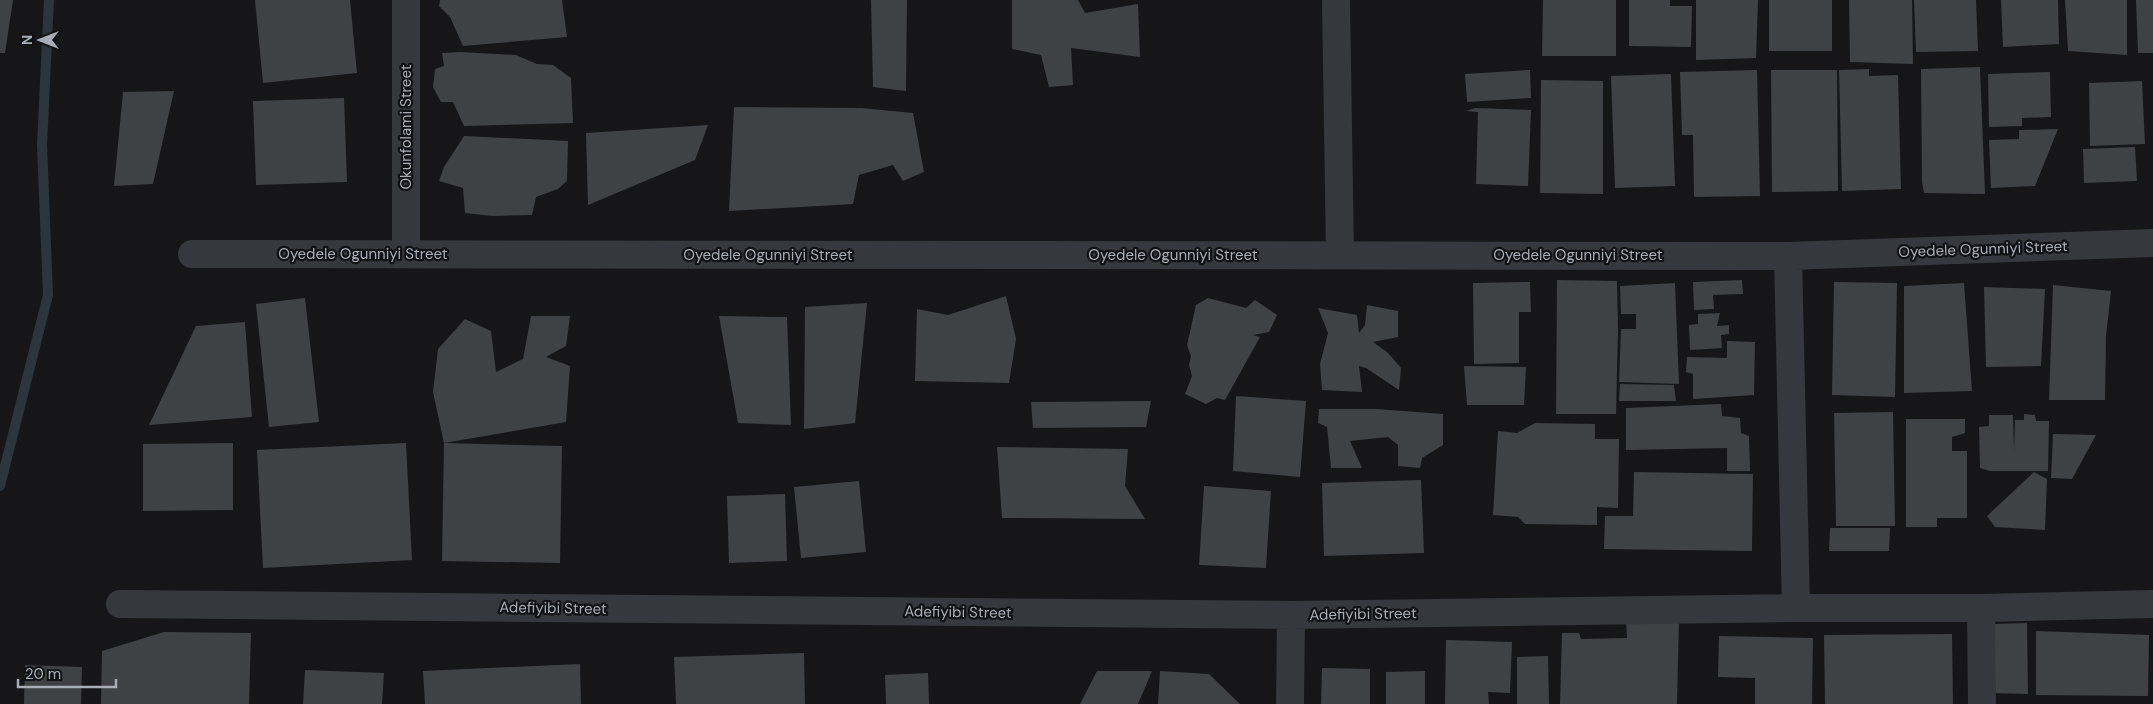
<svg xmlns="http://www.w3.org/2000/svg" width="2153" height="704" font-family="'DM Sans',sans-serif">
<rect width="100%" height="100%" fill="#161618"/>
<g fill="none" stroke-linecap="round" stroke-linejoin="round">
<path stroke="#2c353c" stroke-width="10" d="M0 486 48 295 42 145 49 0"/>
</g>
<path fill="#404145" d="M0 0H13L5 53H0Z
M255 0H350L357 73 263 83Z
M440 0H562L567 37 463 46 450 17 439 6Z
M871 0H907L906 91 873 87Z
M1012 0H1078L1085 13 1138 4 1140 57 1071 48 1073 85 1049 87 1041 55 1012 49Z
M1543 0H1616V56H1542Z
M1629 0H1670V6H1692L1691 47 1629 46Z
M1696 0H1758L1756 58 1696 60Z
M1769 0H1832V51H1769Z
M1849 0H1912L1913 64 1850 62Z
M1914 0H1976L1978 51 1916 52Z
M2001 0H2058L2059 44 2003 47Z
M2065 0H2127V55L2068 51Z
M2136 0H2153V53H2138Z
M460 52 516 55 537 64 553 65 571 78 573 123 464 126 453 102H441L433 87 435 69 444 66 442 53Z
M1980 67 1985 194 1924 193 1922 182 1921 69Z
M1869 69V76L1898 75 1901 189 1842 191 1839 70Z
M1530 70 1531 98 1467 102 1465 74Z
M1757 70 1760 196 1694 197 1693 135H1682L1680 72Z
M1771 70H1837L1838 191 1772 192Z
M2050 72 2051 117 2022 118V126L1989 127 1988 74Z
M1671 74 1675 186 1615 188 1611 76Z
M1541 80 1603 81V194L1540 193Z
M2142 81 2145 144 2090 146 2089 83Z
M174 91 153 184 114 186 123 92Z
M344 98 347 182 256 185 253 101Z
M734 107 861 108 913 113 924 172 903 181 893 165 859 175 853 204 729 211Z
M1475 108 1531 110 1528 186 1476 184 1478 112 1466 111Z
M708 125 695 160 588 205 586 133Z
M2058 129 2035 186 1991 188 1989 140 2019 139V130Z
M464 136 568 141 567 181 558 189 536 197 532 215 493 216 465 213 463 188 439 181 444 167Z
M2135 147 2137 181 2084 183 2083 149Z
M1557 280 1617 281 1618 329 1616 414H1556Z
M1742 280 1743 294 1713 295 1714 309 1694 310 1693 282Z
M1530 282 1531 312H1519V363L1474 364 1473 283Z
M1834 282 1897 283 1895 397 1832 395Z
M1675 283 1679 384 1619 382 1621 329H1636V314H1621L1620 286Z
M1964 283 1972 391 1904 393V286Z
M2053 285 2111 291 2106 336 2105 400H2049Z
M1984 287 2045 289 2041 366 1986 367Z
M1006 296 1016 339 1009 383 915 381 917 309 948 315Z
M305 298 319 422 269 427 256 304Z
M1208 298 1246 308 1255 300 1277 315 1269 332 1253 335 1260 337 1225 400 1217 398 1206 404 1185 394 1192 376 1189 365 1191 356 1187 345 1196 305Z
M867 303 855 423 804 429 805 307Z
M1367 305 1398 311V337L1373 342 1388 353 1401 368 1399 390 1366 368 1359 366 1362 392 1322 390 1320 364 1328 333 1318 308 1357 315 1359 333 1365 325Z
M1720 313 1717 326 1729 325V334L1721 335 1722 348 1690 350 1689 325 1698 324V314Z
M531 316H570L566 346 546 357 570 366 566 422 444 443 562 446 560 563 442 561 444 443 433 392 438 349 465 319 491 331 496 372 523 359Z
M719 316 787 317 791 425 738 423Z
M245 322 252 417 149 425 196 326Z
M1727 341 1755 342 1754 395 1693 399V374L1686 372 1687 357 1727 358Z
M1464 366 1526 367 1524 405H1467Z
M1620 384 1674 385 1676 401H1619Z
M1236 396 1306 401 1300 477 1233 471Z
M1151 401 1146 427 1033 428 1031 402Z
M1721 404 1722 416 1740 418 1741 433 1749 436 1750 471H1727V448L1626 450V408Z
M1319 409H1377L1443 414V445L1422 458 1420 468 1398 466V445L1388 437 1350 441 1362 468H1331L1327 427 1318 423Z
M1893 412 1895 526H1836L1834 413Z
M2024 414 2035 415 2036 421H2049L2048 471H1990L1980 468 1979 427 1989 426V415H2013L2014 452 2015 420H2024Z
M1906 419H1965V433L1952 437V451H1967V518H1937V527H1906Z
M1535 423 1595 424V439H1619L1618 508 1597 507V525L1525 524 1518 517 1493 515 1498 431 1517 433Z
M2053 434 2096 435 2072 479 2051 478Z
M233 443V510L143 511V444Z
M406 443 412 560 263 568 257 450Z
M997 447 1128 449 1125 486 1145 519 1002 518Z
M1634 472 1753 474 1752 551 1604 549 1605 516H1633Z
M2034 472 2047 479 2045 530 1995 527 1987 516Z
M1421 480 1424 553 1324 556 1322 483Z
M859 481 866 552 801 558 794 487Z
M1204 486 1271 491 1266 568 1199 565Z
M785 494 787 561 729 563 727 496Z
M1830 528H1890L1889 551H1829Z
M1679 618 1677 704H1560L1562 633H1579L1581 639 1627 638 1626 619Z
M2027 623 2028 694 1989 693 1994 624Z
M2036 631 2149 635 2148 696 2036 695Z
M164 632 251 633 249 704H101L102 651Z
M1952 634 1953 704H1825L1824 635Z
M1719 636 1813 638 1812 704H1755V678L1718 677Z
M1446 640 1512 642 1510 693 1488 692 1489 704H1445Z
M804 653 805 704H676L674 657Z
M1548 656 1549 704H1517V657Z
M580 664 581 704H425L423 671Z
M25 665 82 667 81 704H24Z
M1322 668 1370 669V704H1321Z
M305 670 384 673 382 704H303Z
M1097 671H1152L1138 704H1080Z
M1160 671 1209 674 1240 704H1158Z
M1425 671V704H1386V672Z
M928 673 929 704H886L885 675Z"/>
<g fill="none" stroke-linecap="round" stroke-linejoin="round">
<path stroke="#37383d" stroke-width="28" d="M1336 0 1340 255
M192 254 1788 256 2153 243
M406 254V0
M1788 256 1796 608
M120 604 1291 615 1796 608H1981L2153 604
M1981 608 1982 704
M1290 704 1291 615"/>
</g>
<g text-anchor="middle" stroke-width="4.5" stroke-linejoin="round" paint-order="stroke">
<g font-size="15" fill="#a8adb8" stroke="#111113">
<text transform="translate(406 127) rotate(-90)" y="5">Okunfolami Street</text>
<text transform="translate(1983 249) rotate(-2)" y="5">Oyedele Ogunniyi Street</text>
<text x="363" y="259">Oyedele Ogunniyi Street</text>
<text x="768" y="260">Oyedele Ogunniyi Street</text>
<text x="1173" y="260">Oyedele Ogunniyi Street</text>
<text x="1578" y="260">Oyedele Ogunniyi Street</text>
<text transform="translate(553 608) rotate(1)" y="5">Adefiyibi Street</text>
<text transform="translate(958 612) rotate(1)" y="5">Adefiyibi Street</text>
<text transform="translate(1363 614) rotate(-1)" y="5">Adefiyibi Street</text>
</g>
</g>
<g transform="translate(40 40) rotate(270)" stroke="#111113" stroke-width="4" paint-order="stroke">
<path d="M0-4L9 19L0 12L-9 19Z" fill="#a8adb8"/>
<text y="-8" font-size="14" font-weight="bold" text-anchor="middle" fill="#a8adb8">N</text>
</g>
<path d="M18 679v8h98v-8" fill="none" stroke="#a8adb8" stroke-width="2.5"/>
<text x="25" y="679" font-size="15" fill="#a8adb8" stroke="#111113" stroke-width="4" paint-order="stroke">20 m</text>
</svg>
